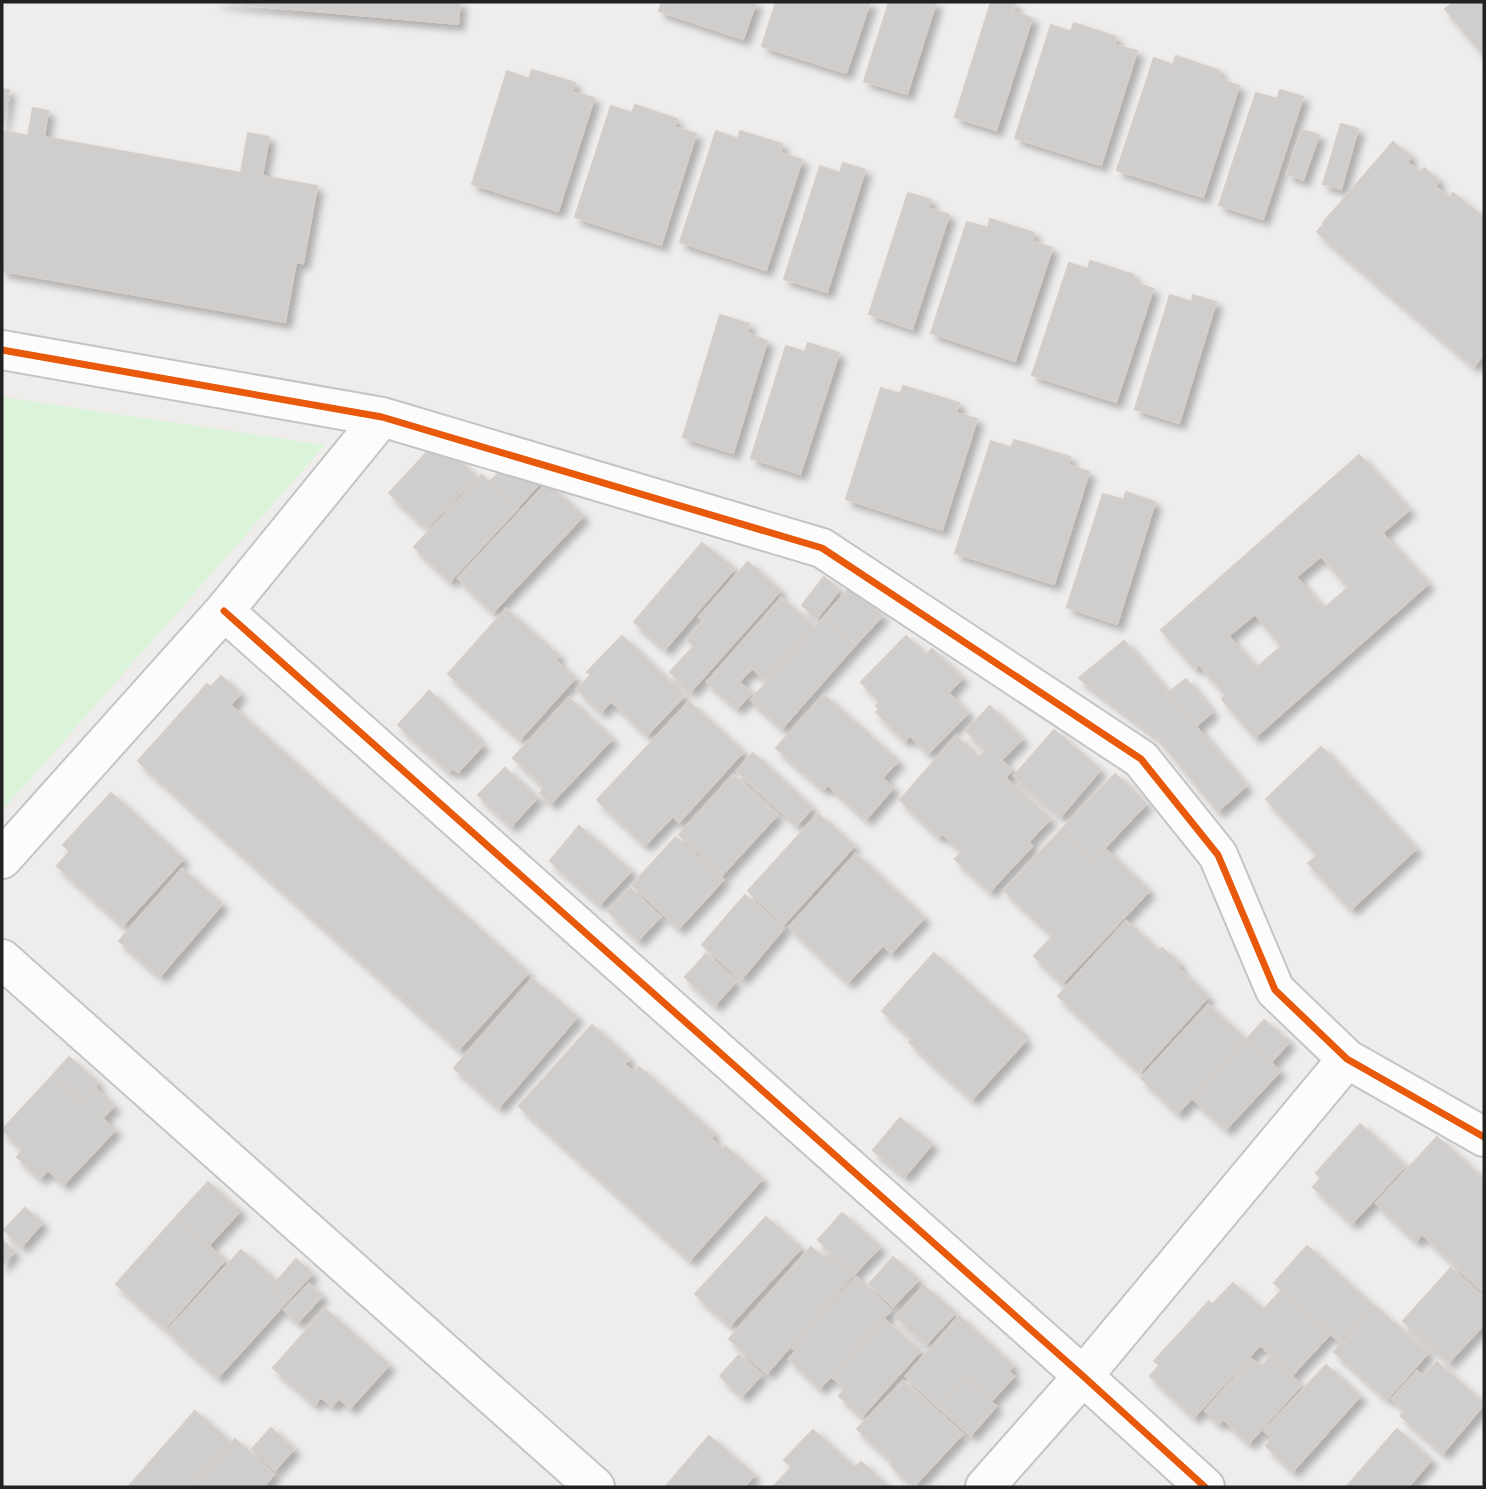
<svg xmlns="http://www.w3.org/2000/svg" width="1486" height="1489" font-family="Cabin,sans-serif">
<defs>
<filter id="shadow"><feDropShadow dx="6" dy="6" stdDeviation="3.5" flood-color="#0004"/></filter>
</defs>
<rect width="100%" height="100%" fill="#efedeb"/>
<path fill="#dbf3d8" d="M2 397 325 445 2 811Z"/>
<path fill="#d0cecc" stroke="#d2cecc" stroke-width="2" fill-rule="evenodd" filter="url(#shadow)" d="M215 2H460L458 24Z
M662 2H756L743 39 659 11Z
M776 2H870L846 73 762 46Z
M889 2H936L907 94 864 81Z
M991 2H1008L1015 4 1012 11 1032 18 996 130 955 117Z
M1454 2H1484V55L1445 9Z
M1074 23 1116 37 1114 45 1137 51 1101 165 1015 138 1051 25 1071 32Z
M1176 56 1220 71 1218 78 1239 86 1203 197 1117 170 1154 58 1173 65Z
M532 70 575 83 572 92 594 98 558 211 472 184 507 71 529 79Z
M2 89 9 90 2 131 28 136 33 108 48 111 44 137 241 173 248 133 269 137 262 176 317 186 303 263 296 262 285 322 2 271Z
M1280 90 1303 97 1263 219 1219 205 1256 93 1277 99Z
M635 105 677 119 674 127 696 134 661 245 575 217 611 106 632 113Z
M1341 124 1358 129 1341 189 1323 184Z
M1302 130 1319 135 1303 180 1287 174Z
M716 131 738 139 740 131 782 144 780 153 802 160 766 270 680 242Z
M1393 142 1411 157 1407 162 1420 173 1424 168 1439 181 1435 186 1449 198 1453 193 1484 218V354L1474 366 1317 232 1324 224 1323 223Z
M843 163 865 170 827 292 784 279 820 166 840 173Z
M908 193 931 200 928 208 949 215 912 329 869 314Z
M990 219 1034 233 1032 241 1052 248 1015 361 931 333 967 222 988 228Z
M1090 261 1134 275 1132 281 1153 289 1116 402 1032 375 1069 263 1088 269Z
M1170 295 1192 302 1193 295 1216 302 1179 423 1135 409Z
M720 315 749 324 747 333 767 341 733 453 683 437Z
M808 343 839 353 800 474 751 458 786 346 805 352Z
M903 386 959 403 956 413 977 419 942 530 846 499 881 388 900 394Z
M1014 440 1070 457 1068 465 1089 472 1054 584 955 553 991 441 1011 448Z
M429 450 448 451 476 477 427 528 389 493Z
M1359 455 1409 510 1382 533 1428 584 1255 737 1222 699 1226 695 1199 664 1195 668 1161 630ZM1321 556 1349 587 1323 609 1296 577ZM1255 614 1282 646 1256 668 1228 636Z
M504 467 543 479 517 508 490 482Z
M482 475 517 509 450 581 414 547Z
M547 483 583 516 493 612 458 578Z
M1126 492 1155 502 1117 624 1067 607 1103 494 1124 500Z
M702 543 734 569 665 649 634 622Z
M748 562 780 591 691 691 670 672 694 646 687 640 704 621 699 617Z
M824 577 839 590 817 618 802 605Z
M850 588 882 616 856 644 825 616Z
M781 598 813 626 765 680 752 668 739 682 752 693 737 708 707 682Z
M506 609 559 656 555 660 575 678 520 739 448 674Z
M825 616 856 644 782 728 751 700Z
M622 636 684 696 647 735 611 701 601 712 577 689 591 675 587 672Z
M906 636 926 655 932 649 962 678 948 693 968 713 928 753 910 735 905 741 876 712 880 709 876 706 880 701 861 682Z
M1124 641 1246 786 1218 811 1157 737 1079 678Z
M221 676 240 694 230 705 528 973 459 1049 138 761 207 684 211 687Z
M1186 679 1212 712 1196 726 1168 693Z
M429 691 477 737 476 738 483 745 458 772 452 768 449 771 398 725Z
M824 695 898 761 882 778 893 788 866 819 828 785 823 789 776 748Z
M569 698 612 739 551 803 540 793 545 787 513 758Z
M689 702 743 752 679 822 673 816 645 845 597 800Z
M990 706 1022 739 1001 760 1012 770 1005 778 1050 819 1028 842 1032 846 990 891 955 859 962 852 942 833 939 837 900 800 956 736 979 758 986 750 966 731Z
M1054 730 1100 770 1061 816 1014 776Z
M1321 747 1416 849 1351 909 1308 863 1318 855 1266 799Z
M753 753 812 808 797 825 737 771Z
M505 768 537 798 511 826 478 795Z
M1115 774 1146 804 1093 860 1061 830Z
M733 775 777 815 722 875 679 835Z
M111 793 183 859 123 925 57 866 70 851 63 845Z
M818 814 854 846 784 924 748 891Z
M579 826 631 871 600 904 550 861Z
M1061 830 1093 860 1104 848 1149 891 1062 983 1034 956 1053 936 1004 890Z
M676 837 723 880 679 928 632 885Z
M856 854 924 918 891 953 883 945 848 982 789 927Z
M182 869 222 904 160 976 119 941Z
M630 888 660 917 638 940 608 911Z
M745 895 784 928 742 978 702 945Z
M1126 921 1158 951 1162 948 1180 964 1177 967 1208 997 1140 1072 1058 996Z
M934 953 1021 1032 1019 1034 1026 1040 972 1099 909 1042 913 1038 882 1011Z
M706 954 735 982 715 1005 685 977Z
M532 979 577 1017 499 1107 454 1068Z
M1208 1005 1245 1039 1178 1113 1141 1078Z
M1264 1020 1289 1042 1271 1062 1246 1040Z
M592 1025 629 1059 624 1064 634 1073 639 1067 714 1134 710 1138 722 1149 725 1146 762 1179 690 1260 519 1106Z
M1246 1040 1280 1071 1226 1129 1193 1099Z
M69 1057 98 1083 81 1101 53 1075Z
M53 1075 81 1101 94 1087 114 1106 102 1118 115 1130 64 1184 48 1170 40 1178 17 1157 23 1149 2 1130Z
M900 1118 932 1144 905 1176 873 1150Z
M1360 1124 1405 1166 1352 1223 1313 1187 1321 1178 1316 1173Z
M1437 1137 1484 1180V1285L1481 1289 1422 1234 1416 1241 1376 1203Z
M208 1182 240 1211 208 1246 176 1217Z
M25 1208 42 1223 22 1246 4 1230Z
M842 1213 880 1247 854 1274 818 1240Z
M176 1217 225 1260 165 1328 116 1284Z
M766 1217 801 1248 730 1325 695 1294Z
M2 1240 14 1252 2 1265Z
M1307 1246 1372 1305 1339 1341 1274 1283Z
M811 1247 825 1259 829 1254 854 1274 767 1373 729 1339Z
M241 1250 281 1285 276 1291 287 1301 218 1377 167 1331Z
M893 1257 918 1280 893 1306 869 1284Z
M296 1259 312 1274 287 1301 276 1291 281 1285 276 1282Z
M1451 1268 1484 1299V1324L1449 1362 1403 1321Z
M856 1277 891 1310 820 1388 789 1359 796 1351 792 1348Z
M1233 1283 1263 1310 1281 1291 1329 1335 1293 1374 1260 1345 1194 1417 1150 1376 1160 1365 1154 1361 1209 1301 1212 1305Z
M309 1284 322 1296 298 1322 284 1310Z
M924 1286 955 1313 926 1344 896 1317Z
M1374 1306 1428 1353 1387 1399 1334 1352Z
M325 1309 389 1365 350 1408 339 1398 332 1406 321 1397 315 1404 273 1368Z
M959 1316 1013 1366 1008 1371 1014 1376 991 1401 965 1377 939 1407 906 1376Z
M885 1320 920 1351 862 1416 839 1396 845 1389 833 1378Z
M739 1355 761 1375 742 1396 720 1376Z
M1270 1357 1301 1385 1249 1443 1223 1419 1219 1424 1205 1411 1251 1359 1261 1367Z
M1437 1362 1484 1404 1443 1453 1401 1416 1405 1411 1392 1399 1417 1371 1423 1377Z
M1326 1365 1360 1396 1293 1471 1266 1446 1273 1438 1264 1431Z
M965 1377 996 1406 971 1435 939 1407Z
M903 1381 962 1434 914 1486 891 1465 893 1462 857 1429Z
M195 1411 230 1442 190 1487H128Z
M271 1428 294 1449 275 1470 252 1449Z
M1397 1429 1431 1460 1408 1487H1346Z
M813 1430 855 1468 861 1462 888 1487H773L792 1467 784 1460Z
M709 1436 754 1475 744 1487H665Z
M235 1439 274 1474 263 1487H192Z"/>
<g fill="none" stroke-linecap="round" stroke-linejoin="round">
<defs>
<path id="minor" d="M2 350 382 417 822 548 1141 759 1218 855 1275 990 1347 1059 1484 1137
M224 611 1083 1376 1205 1487
M2 859 224 611 382 417
M2 959 595 1487
M985 1487 1083 1376 1347 1059"/>
</defs>
<use href="#minor" stroke="#c5c4c3" stroke-width="42"/>
<use href="#minor" stroke="#fdfcfc" stroke-width="38"/>
<defs>
<path id="cycleway" d="M2 350 382 417 822 548 1141 759 1218 855 1275 990 1347 1059 1484 1137
M224 611 1083 1376 1205 1487"/>
</defs>
<use href="#cycleway" stroke="#fff" stroke-width="11"/>
<use href="#cycleway" stroke="#e8590c" stroke-width="7"/>
</g>
<rect width="1486" height="1489" fill="none" stroke="#212121" stroke-width="7"/>
</svg>
